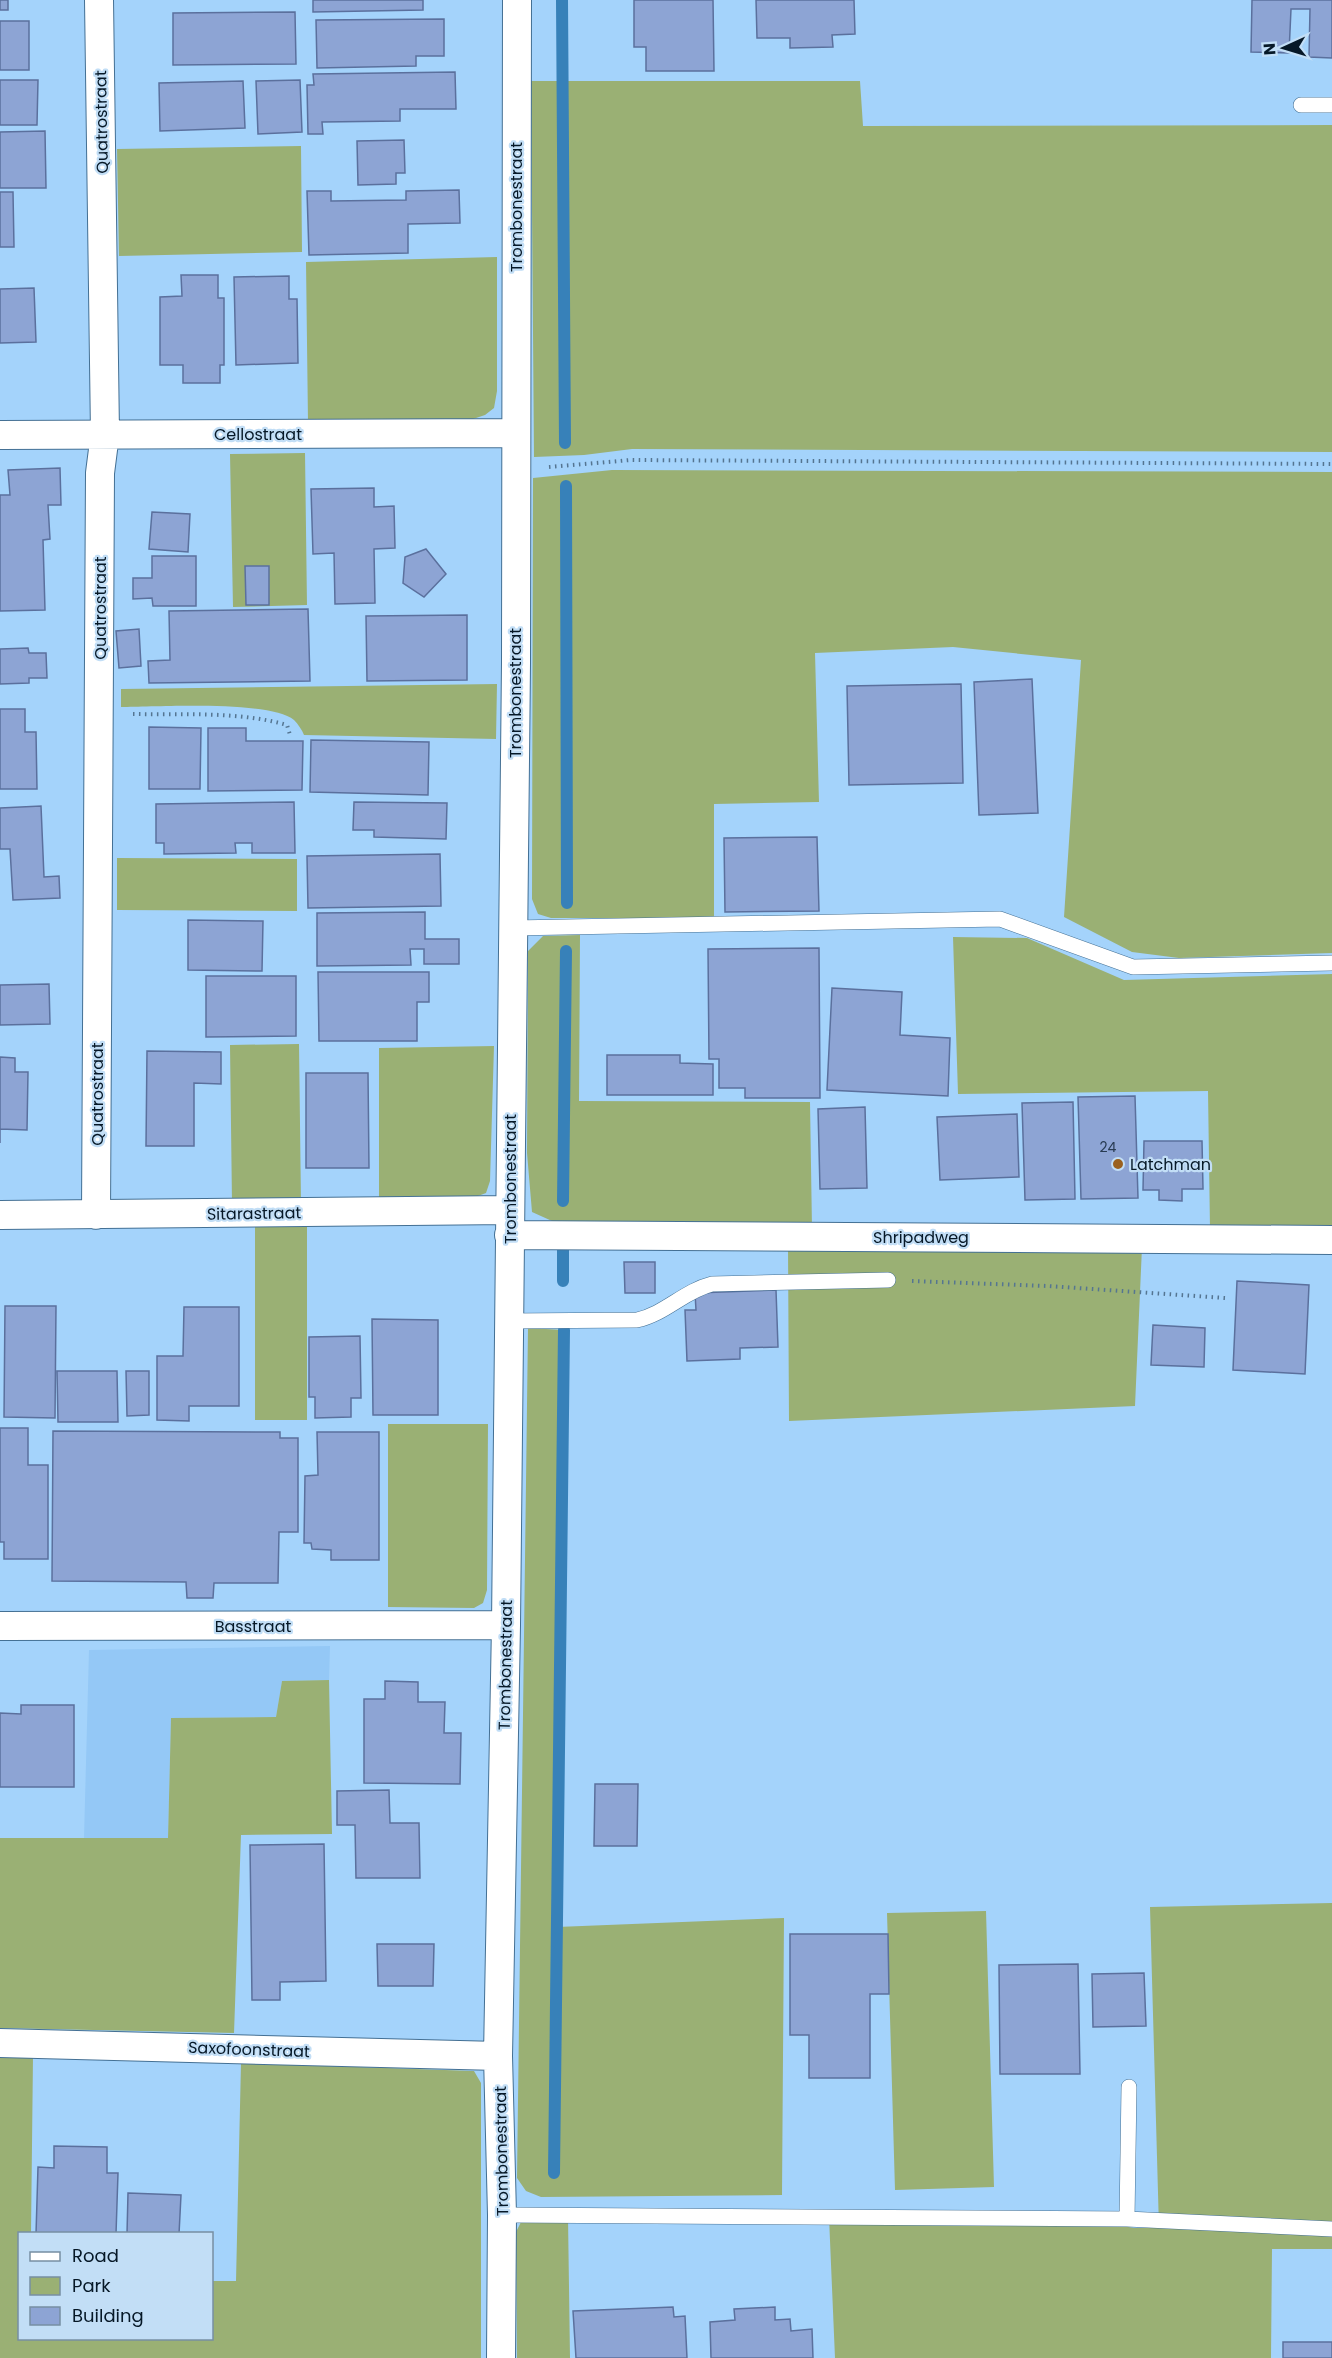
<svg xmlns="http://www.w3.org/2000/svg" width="1332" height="2358" font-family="Poppins,sans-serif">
<rect width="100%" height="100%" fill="#a4d3fb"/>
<path fill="#94c8f6" d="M330 1646 329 1680 282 1681 276 1717 171 1718 168 1838H84L89 1650Z"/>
<path fill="#9ab074" d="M531 81H860L863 126 1332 125V452L632 449 584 455 534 457Z
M301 146 302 252 119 256 117 149Z
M497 257V391L494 408 485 415 470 420 308 423 306 262Z
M305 453 307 605 233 607 230 454Z
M612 470 1332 472V953L1179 958 1132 952 1064 917 1081 660 953 647 815 653 819 802 714 804V918H551L538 914 532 899 533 478Z
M497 684 496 739 304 735C302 730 298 724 294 720 269 700 156 707 121 707V689Z
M117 858 297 859V911L117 910Z
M580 935 579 1101 810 1102 812 1229 552 1221 532 1212 527 1153 528 951 543 936Z
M953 937 1027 938 1124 980 1332 974V1229H1210L1208 1091 958 1094Z
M299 1044 301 1204H232L230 1045Z
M494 1046 490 1181 486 1193 478 1196 379 1197V1048Z
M255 1226H307V1420H255Z
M788 1246 1142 1247 1135 1406 789 1421Z
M528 1328 564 1330 557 1927 784 1918 782 2195 541 2197 526 2191 517 2178Z
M388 1424H488L487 1590 483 1603 474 1608 388 1607Z
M329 1680 332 1834 241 1835 234 2033 0 2028V1838H168L171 1718 276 1717 282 1681Z
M1332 1903V2249H1272L1271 2358H835L829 2217 1060 2215 1134 2228H1159L1150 1907Z
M986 1911 994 2187 895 2190 887 1913Z
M0 2055 33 2056 31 2233 20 2234V2338H212V2281H236L241 2063 474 2071 481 2083V2358H0Z
M568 2217 570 2358H517L516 2232 521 2222Z"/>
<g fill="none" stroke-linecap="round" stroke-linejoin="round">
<path stroke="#3781b9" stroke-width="12" d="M562 0 565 443
M566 486 567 903
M563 1201 566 951
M563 1248V1281
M554 2173 564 1330"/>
</g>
<path fill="#8da4d4" stroke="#5b709d" stroke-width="1.5" d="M0 0H8V10H0Z
M313 0H423V10L313 12Z
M634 0H713L714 71H646V47H634Z
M756 0H854L855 34 832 35 833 47 790 48V38H757Z
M1252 0H1332V58L1309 57 1310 9H1291L1289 53 1251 52Z
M295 12 296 64 173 65V13Z
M444 19V56H416V66L317 68 316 20Z
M0 21H29V70H0Z
M455 72 456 109H400V121L322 122 323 134H308L307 85H314L313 74Z
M0 80H38L37 125H0Z
M300 80 302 132 258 134 256 81Z
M243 81 245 128 160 131 159 83Z
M45 131 46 188H0V132Z
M404 140 405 173H396V184L358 185 357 141Z
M459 190 460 223 408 224V253L309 255 307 191H331V201L406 200V191Z
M0 192H13L14 247H0Z
M181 275H218V298H224V365H220V383H183V365H160V297L182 296Z
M289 276V299H297L298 363 236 365 234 277Z
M34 288 36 342 0 343V289Z
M60 468 61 505H48L50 539 43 540 45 610 0 611V495H10L8 470Z
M374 488V507L394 506 395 548 374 549 375 603 335 604 334 553 313 554 311 489Z
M152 512 190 514 188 552 149 549Z
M426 549 446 574 424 597 403 583 405 557Z
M152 556H196V606H153L152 598 133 599V578H152Z
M245 566H269V605H246Z
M308 609 310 681 149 683 148 661 170 660 169 611Z
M467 615V680L367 681 366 616Z
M139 629 141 666 119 668 116 631Z
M28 648 29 653H46L47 678H29V683L0 684V649Z
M1032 679 1038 813 979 815 974 682Z
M961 684 963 783 849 785 847 686Z
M0 709H25V732H36L37 789H0Z
M149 727 201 728 200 789H149Z
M208 728H246V741H303L302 790 208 791Z
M311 740 429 742 428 795 310 792Z
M294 802 295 853H252V843H235L236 853 164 854V843H156V804Z
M354 802 447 803 446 839 374 837V830H353Z
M41 806 44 877 59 876 60 898 13 900 10 849H0V808Z
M817 837 819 911 725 912 724 838Z
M440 854 441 906 308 908 307 856Z
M425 912V939H459V964H424V949H410L411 965 317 966V913Z
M188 920 263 921 262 971 188 970Z
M819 948 820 1098H745V1088H719V1059H709L708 949Z
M318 972H429V1002H417V1041H319Z
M206 976H296V1036L206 1037Z
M49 984 50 1024 0 1025V985Z
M832 988 902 992 900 1035 950 1038 948 1096 827 1090Z
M147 1051 221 1052V1084L194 1083V1146H146Z
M607 1055H680V1063L713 1064V1095H607Z
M0 1057 15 1058V1072H28L27 1130 0 1129V1143Z
M306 1073H368L369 1168H306Z
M1135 1096 1138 1198 1081 1199 1078 1097Z
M1073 1102 1075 1199 1025 1200 1022 1103Z
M865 1107 867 1188 820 1189 818 1109Z
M1017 1114 1019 1177 940 1180 937 1117Z
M1144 1141H1202L1203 1189H1182V1201L1159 1200V1190H1143Z
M624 1262H655V1293H625Z
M1237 1281 1309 1285 1305 1374 1233 1370Z
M776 1290 778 1347 740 1348V1359L687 1361 685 1310H696L695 1293Z
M5 1306H56L55 1418 4 1417Z
M184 1307H239V1406H189V1421L157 1420V1356H183Z
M372 1319 438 1320V1415H373Z
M1153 1325 1205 1328 1204 1367 1151 1365Z
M360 1336 361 1398H351V1417L315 1418V1397H309V1337Z
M57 1371H117L118 1422H58Z
M126 1371H149V1415L127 1416Z
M0 1428H28V1465H48V1559H4V1542H0Z
M53 1431 280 1432V1438H298V1532H279L278 1583H214L213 1598H187L186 1582 52 1581Z
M317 1432H379V1560H331V1550L312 1549 311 1543H304L305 1476 318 1475Z
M385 1681 418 1682V1702H445L444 1733H461L460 1784 364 1783V1699H385Z
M21 1705H74V1787H0V1713L21 1714Z
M595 1784H638L637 1846H594Z
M389 1790 390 1823H419L420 1878H356L355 1825H337V1791Z
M324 1844 326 1981 280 1982V2000H252L250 1845Z
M790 1934H888L889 1994H870V2078H809V2035H790Z
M377 1944H434L433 1986H378Z
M1078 1964 1080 2074H1000L999 1965Z
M1144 1973 1146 2026 1093 2027 1092 1974Z
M54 2146 107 2147V2173H118L116 2234H36L38 2167 54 2168Z
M128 2193 181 2195 179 2234H127Z
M673 2307 674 2317 685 2316 687 2358H576L573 2311Z
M775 2307V2320L790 2319 791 2331 812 2329 813 2358H711L710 2322 735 2320 734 2309Z
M1283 2342H1332V2358H1283Z"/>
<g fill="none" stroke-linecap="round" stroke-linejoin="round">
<defs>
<path id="lane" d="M1301 105H1332
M513 928 1000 919 1133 967 1332 963
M509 1321 637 1320C665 1314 684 1291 712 1284L888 1280
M502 2215 1127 2219 1129 2087
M1127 2219 1332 2229"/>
<path id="street" d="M0 435 515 433
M0 1215 509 1210
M96 1215 100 473 105 434 99 0
M509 1235 1332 1240
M0 1626 506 1625
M0 2043 498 2056
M501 2358 502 2215 498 2056 506 1625 516 663 517 0"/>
</defs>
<use href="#lane" stroke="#447094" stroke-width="16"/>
<use href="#street" stroke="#447094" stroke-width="30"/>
<path stroke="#557591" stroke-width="4" stroke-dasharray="1.5 4.5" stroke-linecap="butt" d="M549 467 631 460 1332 464
M133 714C184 715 238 711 287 725L290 735
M912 1281 1048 1286 1225 1298"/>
<use href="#lane" stroke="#fff" stroke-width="15"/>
<use href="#street" stroke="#fff" stroke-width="28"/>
</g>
<circle fill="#9a611f" stroke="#c2def6" stroke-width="2" cx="1118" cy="1164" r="6"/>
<g text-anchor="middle" stroke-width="4.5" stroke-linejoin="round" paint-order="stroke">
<g font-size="14" fill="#283b52">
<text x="1108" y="1152">24</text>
</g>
<g font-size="16" fill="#061827" stroke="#c2def6">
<text transform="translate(101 122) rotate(-91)" y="6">Quatrostraat</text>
<text transform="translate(516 207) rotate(-90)" y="6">Trombonestraat</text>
<text x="258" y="440">Cellostraat</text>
<text transform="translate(100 608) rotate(-90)" y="6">Quatrostraat</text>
<text transform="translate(515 693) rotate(-90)" y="6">Trombonestraat</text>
<text transform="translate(97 1094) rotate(-90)" y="6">Quatrostraat</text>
<text transform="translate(510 1179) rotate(-90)" y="6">Trombonestraat</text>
<text transform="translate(254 1213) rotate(-1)" y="6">Sitarastraat</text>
<text x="921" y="1243">Shripadweg</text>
<text x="253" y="1632">Basstraat</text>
<text transform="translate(505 1665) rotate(-89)" y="6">Trombonestraat</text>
<text transform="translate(249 2049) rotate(2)" y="6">Saxofoonstraat</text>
<text transform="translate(501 2151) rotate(-91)" y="6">Trombonestraat</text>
</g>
<g font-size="16" fill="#061827" stroke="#c2def6" text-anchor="start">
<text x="1130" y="1170">Latchman</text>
</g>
</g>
<rect x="18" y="2232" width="195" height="108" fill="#c2def6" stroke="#778fa3" stroke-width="1.5"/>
<rect x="30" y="2252" width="30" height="9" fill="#ffffff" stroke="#778fa3" stroke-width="1.5"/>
<text x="72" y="2262" font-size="18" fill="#061827">Road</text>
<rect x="30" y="2277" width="30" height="18" fill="#9ab074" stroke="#778fa3" stroke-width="1.5"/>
<text x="72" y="2292" font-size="18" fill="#061827">Park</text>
<rect x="30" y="2307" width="30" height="18" fill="#8da4d4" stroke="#778fa3" stroke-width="1.5"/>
<text x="72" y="2322" font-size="18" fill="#061827">Building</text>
<g transform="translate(1284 48) rotate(266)" stroke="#c2def6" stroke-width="4.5" paint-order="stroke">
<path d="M0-4.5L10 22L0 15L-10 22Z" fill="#061827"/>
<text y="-9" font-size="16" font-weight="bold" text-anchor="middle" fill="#061827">N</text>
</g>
</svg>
